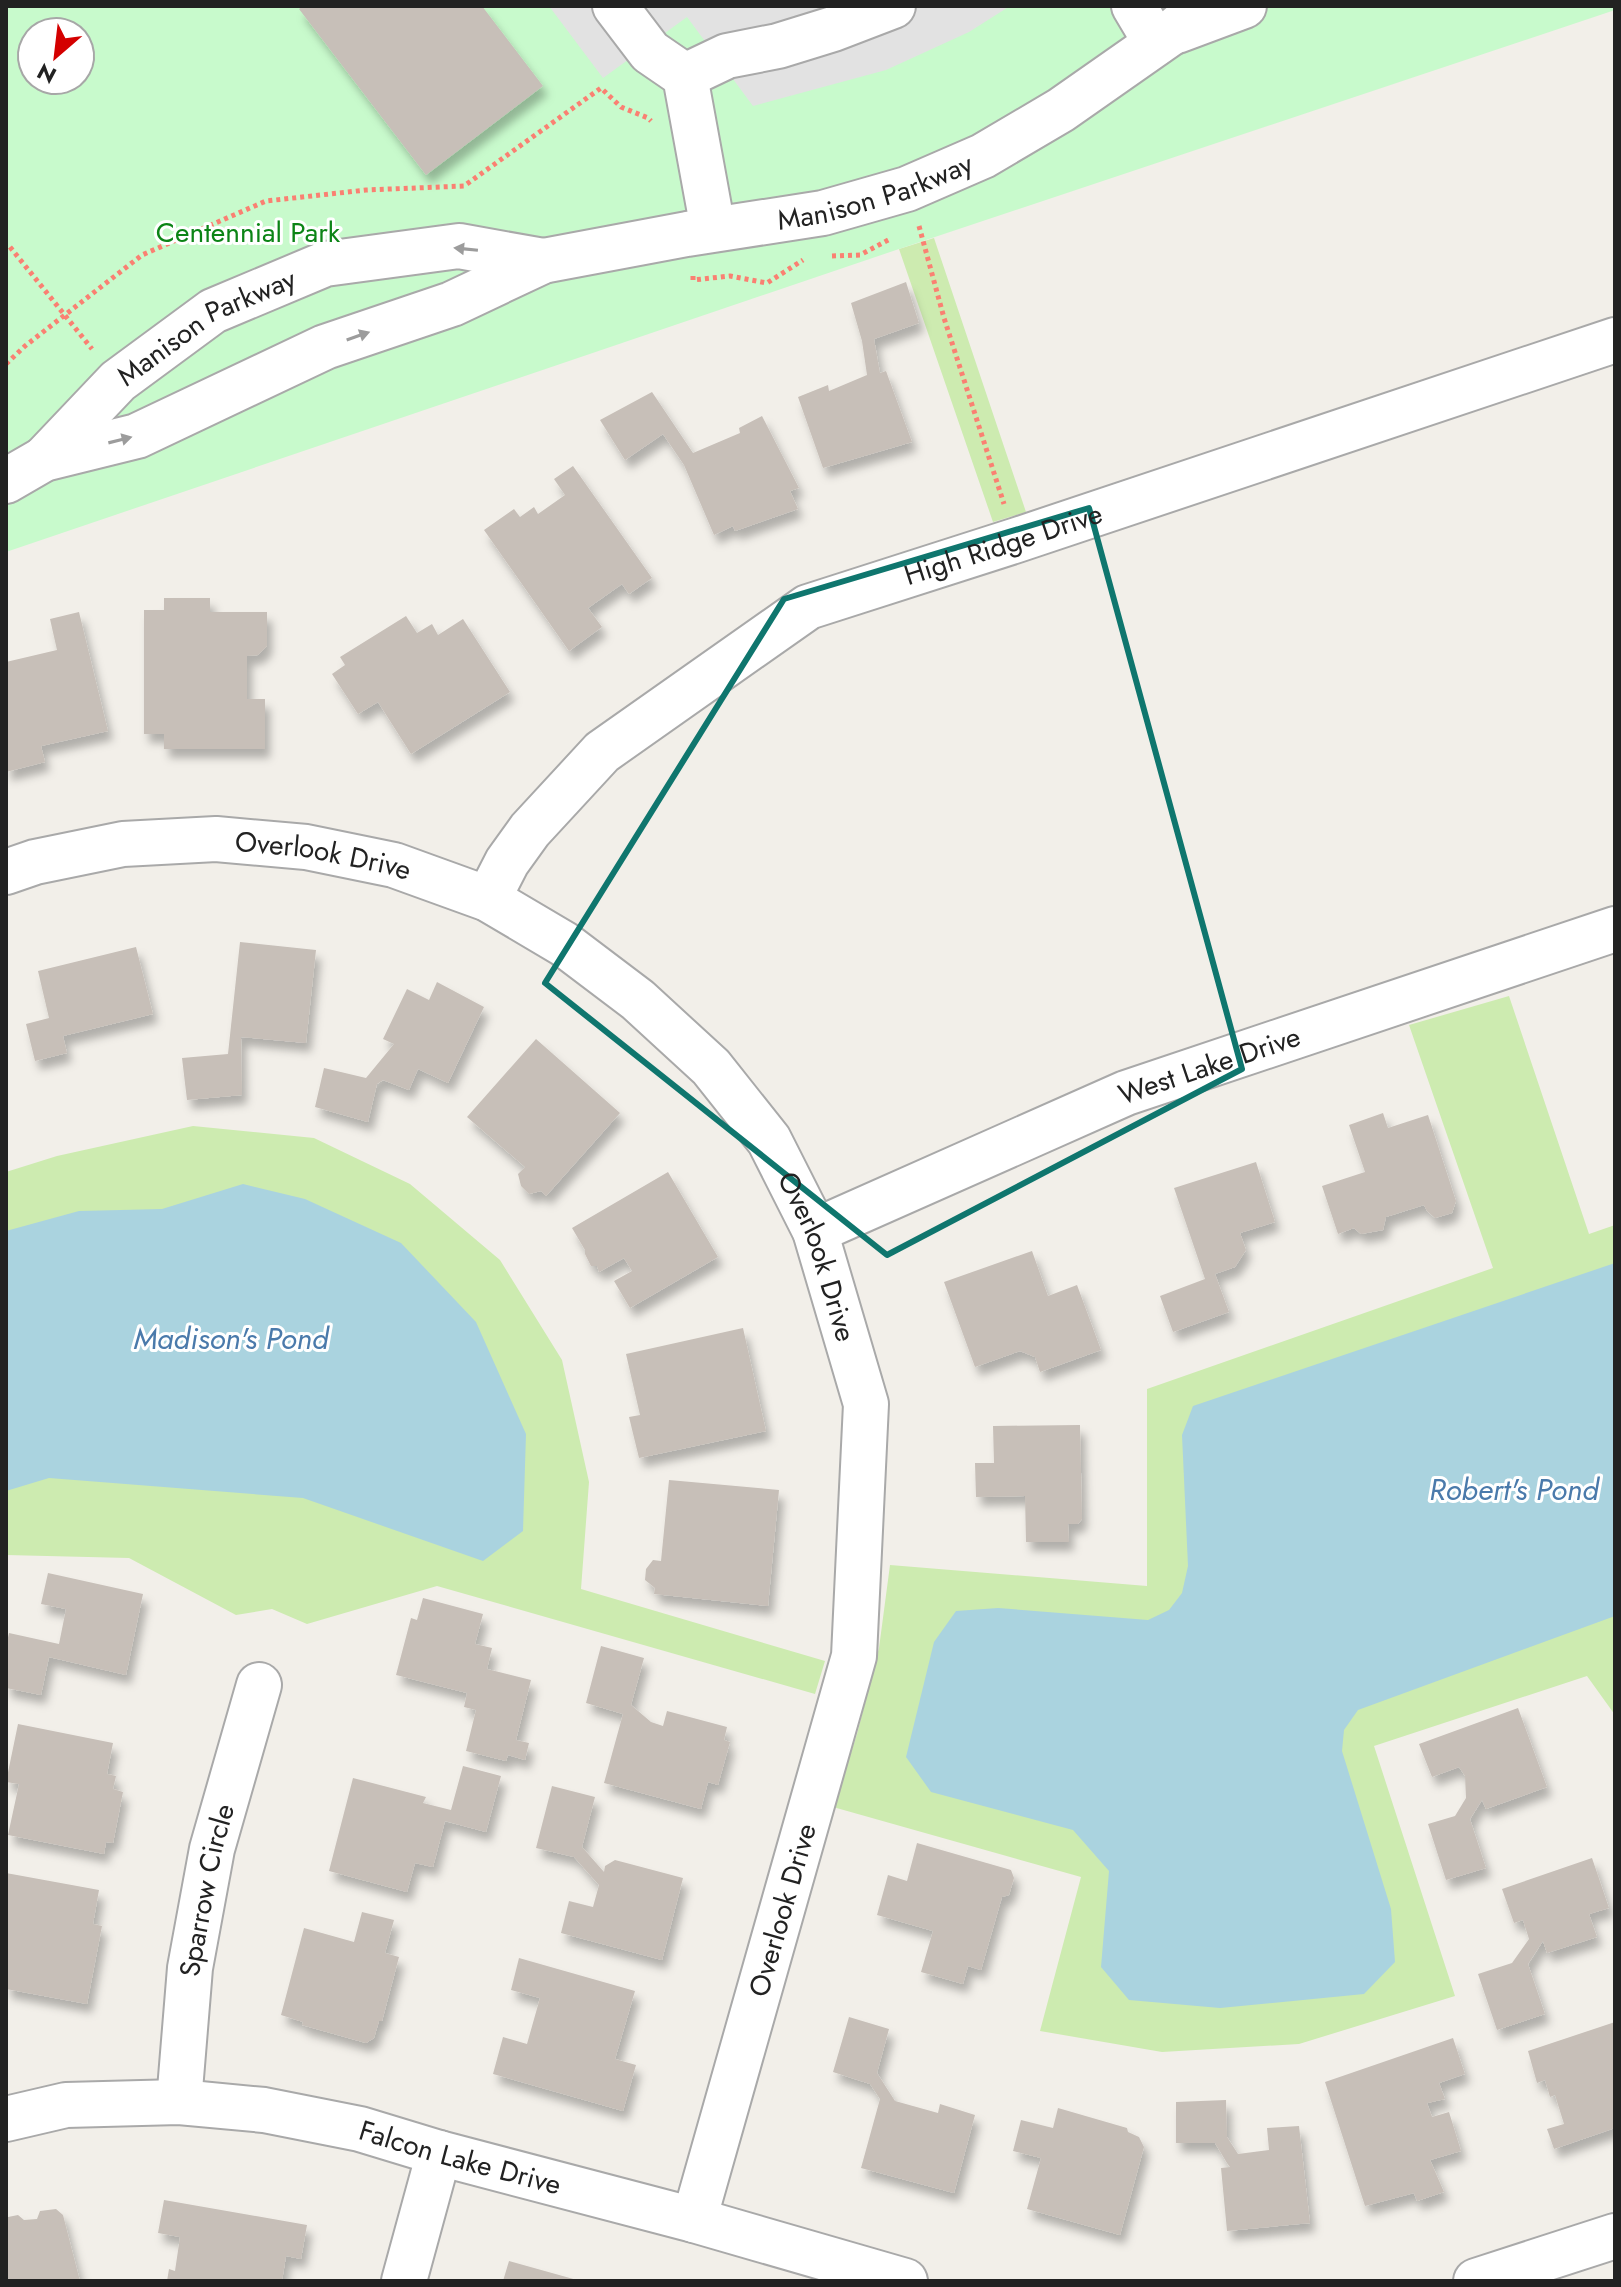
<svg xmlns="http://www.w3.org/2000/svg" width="1621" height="2287" font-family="Jost,sans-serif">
<defs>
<filter id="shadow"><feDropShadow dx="5" dy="9" stdDeviation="4" flood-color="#0004"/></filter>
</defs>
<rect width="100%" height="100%" fill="#f2efe9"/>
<path fill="#cdebb0" d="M934 238 1026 512 993 522 899 249Z
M1509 996 1589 1234 1615 1225V1715L1587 1676 1374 1746 1455 1996 1299 2044 1162 2052 1040 2031 1081 1877 833 1807 857 1734 879 1648 890 1565 1147 1586V1389L1493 1268 1409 1025Z
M193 1126 314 1138 410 1184 500 1260 562 1360 589 1482 581 1589 825 1661 815 1694 437 1586 307 1624 272 1609 236 1615 129 1558 6 1555V1172L57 1156Z"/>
<path fill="#c8facc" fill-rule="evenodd" d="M6 6H1615V10L899 249 6 552ZM32 32H80V80H32Z"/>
<path fill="#e2e2e2" d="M549 6H1010L969 32 886 70 753 106 687 17 603 78Z"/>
<path fill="#aad3df" d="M243 1184 305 1199 401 1243 476 1322 526 1434 523 1531 483 1561 303 1498 49 1478 6 1491V1231L79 1211 162 1209Z
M1615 1263V1616L1358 1710 1344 1730 1342 1751 1391 1909 1395 1962 1364 1994 1220 2008 1129 2000 1101 1967 1109 1871 1073 1830 931 1792 906 1757 934 1642 956 1611 998 1608 1148 1620 1169 1610 1182 1593 1188 1566 1182 1435 1193 1406Z"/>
<path fill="#c7bfb8" filter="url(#shadow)" d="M303 6H482L543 86 426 175 299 9Z
M906 282 919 323 874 339 880 373 886 371 912 442 823 468 798 397 828 385 829 391 867 375 862 341 851 303Z
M652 392 693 453 740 433 739 428 762 416 799 488 790 491 798 509 735 531 733 526 714 535 684 465 663 434 625 460 600 420Z
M573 466 652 578 629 594 622 584 588 608 602 627 569 651 484 530 514 509 520 517 534 507 538 514 565 495 554 479Z
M164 598H210V612H267V646L258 655 247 656V699H265V749H164V734H144V610H164Z
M79 612 108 731 41 746 45 762 6 772V662L57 650 50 619Z
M406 616 417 633 432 624 438 635 463 619 510 692 411 754 378 702 358 714 332 674 345 665 340 657Z
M240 942 316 950 306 1043 241 1037 242 1095 187 1100 182 1058 228 1054Z
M136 947 153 1014 63 1036 67 1053 35 1061 26 1024 49 1018 38 971Z
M437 982 484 1007 448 1083 418 1069 409 1090 383 1080 377 1084 368 1122 315 1107 324 1068 366 1078 394 1044 383 1039 407 989 429 1000Z
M536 1039 620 1113 546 1196 541 1191 529 1194 521 1186 518 1174 525 1167 467 1117Z
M1383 1113 1388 1128 1428 1115 1456 1201 1452 1213 1435 1218 1427 1211 1424 1205 1386 1217 1383 1230 1361 1234 1354 1228 1338 1234 1322 1186 1365 1172 1349 1125Z
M1256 1162 1275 1222 1240 1233 1246 1250 1235 1267 1215 1274 1229 1312 1173 1332 1160 1296 1205 1279 1174 1188Z
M668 1172 718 1257 630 1308 614 1281 632 1271 624 1258 599 1272 597 1266H591L585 1254V1250L572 1228Z
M1032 1251 1048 1296 1077 1285 1101 1350 1040 1372 1035 1357 1020 1351 975 1367 944 1282Z
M743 1328 766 1431 639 1458 629 1417 640 1415 626 1354Z
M1080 1425 1082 1519 1078 1524H1068L1069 1542H1026L1025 1496 976 1497 975 1463H994L993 1426Z
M669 1480 779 1490 768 1606 654 1594 655 1588 645 1580 646 1569 653 1560 661 1561Z
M48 1573 143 1594 126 1675 49 1657 41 1695 6 1688V1646L9 1633 59 1644 66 1609 41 1604Z
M423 1598 483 1614 475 1644 492 1648 487 1669 531 1680 516 1740 529 1743 525 1760 508 1755 506 1761 466 1751 476 1710 464 1707 467 1693 396 1675 411 1618 417 1620Z
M601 1646 644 1658 631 1705 651 1722 663 1726 667 1711 727 1727 724 1740 730 1742 718 1785 708 1782 701 1809 604 1783 623 1714 586 1703Z
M1518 1708 1547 1787 1486 1809 1482 1800 1470 1819 1486 1868 1446 1880 1428 1824 1455 1816 1466 1798 1465 1776 1459 1767 1432 1777 1419 1744Z
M18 1724 113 1743 107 1774 116 1776 113 1789 123 1792 113 1843 106 1842 104 1854 8 1835 19 1784 6 1782Z
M463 1766 501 1776 486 1832 445 1821 433 1867 415 1863 407 1892 329 1871 353 1778 426 1797 423 1803 451 1810Z
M552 1786 595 1797 582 1847 604 1872 605 1866 615 1860 683 1878 662 1960 561 1933 569 1901 593 1907 599 1885 574 1857 536 1848Z
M917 1843 1011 1870 1014 1878 1009 1895 1002 1897 981 1970 968 1966 963 1984 921 1972 933 1931 877 1915 888 1875 907 1881Z
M1592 1858 1609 1908 1589 1914 1597 1937 1547 1953 1543 1941 1528 1964 1545 2014 1497 2030 1478 1974 1512 1963 1529 1939 1523 1920 1514 1923 1502 1889Z
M6 1873 99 1890 93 1924 102 1926 87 2004 6 1989Z
M362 1912 394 1920 385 1953 399 1957 382 2021H379L374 2038 366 2043 302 2025 303 2022 281 2015 304 1928 354 1942Z
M519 1958 635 1991 615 2059 636 2065 623 2111 493 2074 503 2037 527 2044 540 1998 511 1990Z
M849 2017 889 2029 877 2073 895 2101 938 2113 940 2104 975 2115 954 2193 861 2168 880 2099 870 2084 833 2072Z
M1615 2022V2128L1554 2149 1547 2129 1564 2124 1555 2095 1550 2097 1545 2080 1537 2083 1528 2051Z
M1453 2038 1465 2074 1439 2083 1445 2099 1427 2103 1432 2117 1449 2112 1461 2151 1430 2160 1444 2192 1417 2201 1414 2193 1365 2206 1325 2082Z
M1226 2100 1227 2137 1238 2154 1269 2150 1267 2128 1299 2126 1310 2223 1227 2231 1221 2168 1230 2167 1227 2163 1215 2143H1176V2102Z
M1058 2108 1127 2128 1128 2132 1139 2137 1144 2147 1120 2235 1027 2209 1041 2158 1013 2151 1021 2120 1053 2128Z
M164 2200 307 2225 301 2259 286 2256 282 2281H167L169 2269 175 2271 180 2237 158 2233Z
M56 2209 63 2215 80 2281H6V2221L8 2217 18 2215 24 2220 37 2219 40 2211Z
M509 2261 577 2280V2281H503Z"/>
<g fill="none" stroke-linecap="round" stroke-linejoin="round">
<defs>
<g id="minor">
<path d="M615 6 650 52 685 76 713 229"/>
<path d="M1134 6 1156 43"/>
<path d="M1177 31 1244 6"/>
<path d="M685 76 727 56 778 46 833 29 893 6"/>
<path id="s1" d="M44 459 118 381 213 311 325 264 459 246 543 261"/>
<path id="s2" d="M6 481 44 459 137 436 325 347 452 304 543 261 687 234 823 213 907 189 983 156 1061 110 1171 33 1203 6"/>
<path id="s3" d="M6 872 35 862 123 844 216 839 306 847 394 865 488 899 564 944 638 1000 711 1067 769 1140 815 1231 866 1404 854 1656 694 2220"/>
<path id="s4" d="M488 899 507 862 530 830 602 752 808 607 1017 540 1615 340"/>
<path id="s5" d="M815 1231 1126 1093 1615 929"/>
<path id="s6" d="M179 2102 190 1968 212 1849 259 1685"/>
<path id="s7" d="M6 2119 66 2105 179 2102 264 2110 360 2129 439 2153 694 2220 905 2281"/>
<path d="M404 2281 439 2153"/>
<path d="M1476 2281 1615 2236"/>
</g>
</defs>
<use href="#minor" stroke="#a9a9a9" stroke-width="48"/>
<path stroke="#fa8072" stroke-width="5" stroke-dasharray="4 4" stroke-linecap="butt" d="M919 226 944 318 1004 504
M10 247 92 349
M832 256 860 255 890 239
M693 276V280L730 276 767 283 803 260
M6 364 25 346 142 255 266 201 366 190 464 186 601 88 621 107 648 118 651 121"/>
<use href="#minor" stroke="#fff" stroke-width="44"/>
</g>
<defs><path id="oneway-solid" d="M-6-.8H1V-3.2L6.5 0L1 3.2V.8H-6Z" transform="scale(2)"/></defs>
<g fill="#9c9c9c">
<use href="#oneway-solid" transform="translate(466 249) rotate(-174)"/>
<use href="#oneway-solid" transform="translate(358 336) rotate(-19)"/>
<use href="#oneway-solid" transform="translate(120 440) rotate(-14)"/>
</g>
<path fill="none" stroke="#0f766e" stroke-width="6" stroke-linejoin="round" d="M1089 508 1242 1069 887 1255 545 983 784 599Z"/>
<g text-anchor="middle" stroke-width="6" stroke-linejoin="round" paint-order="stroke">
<g font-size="28" fill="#222" stroke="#fff">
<text dy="10" stroke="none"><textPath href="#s2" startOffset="922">Manison Parkway</textPath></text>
<text dy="10" stroke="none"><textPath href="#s1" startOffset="212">Manison Parkway</textPath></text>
<text dy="10" stroke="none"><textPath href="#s4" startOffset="644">High Ridge Drive</textPath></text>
<text dy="10" stroke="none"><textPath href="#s3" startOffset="322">Overlook Drive</textPath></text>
<text dy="10" stroke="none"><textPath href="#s5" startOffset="428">West Lake Drive</textPath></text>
<text dy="10" stroke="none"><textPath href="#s3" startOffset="994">Overlook Drive</textPath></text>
<text dy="10" stroke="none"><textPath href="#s6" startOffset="214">Sparrow Circle</textPath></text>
<text transform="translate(782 1910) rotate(-74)" y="10">Overlook Drive</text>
<text dy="10" stroke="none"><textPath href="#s7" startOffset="462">Falcon Lake Drive</textPath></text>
</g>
<g font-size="28" fill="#0c8416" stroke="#fff">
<text x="248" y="242">Centennial Park</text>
</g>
<g font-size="30" font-style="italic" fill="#4a7aab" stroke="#fff">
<text x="231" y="1349">Madison's Pond</text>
<text x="1514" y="1500">Robert's Pond</text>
</g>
</g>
<rect width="1621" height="2287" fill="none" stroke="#222222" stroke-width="16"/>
<g transform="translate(56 56) rotate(208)"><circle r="38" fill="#ffffff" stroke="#a7a7a7" stroke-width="2"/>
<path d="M0-6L14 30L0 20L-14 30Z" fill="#d40000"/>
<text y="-12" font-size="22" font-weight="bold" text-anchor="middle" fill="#222222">N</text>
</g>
</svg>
